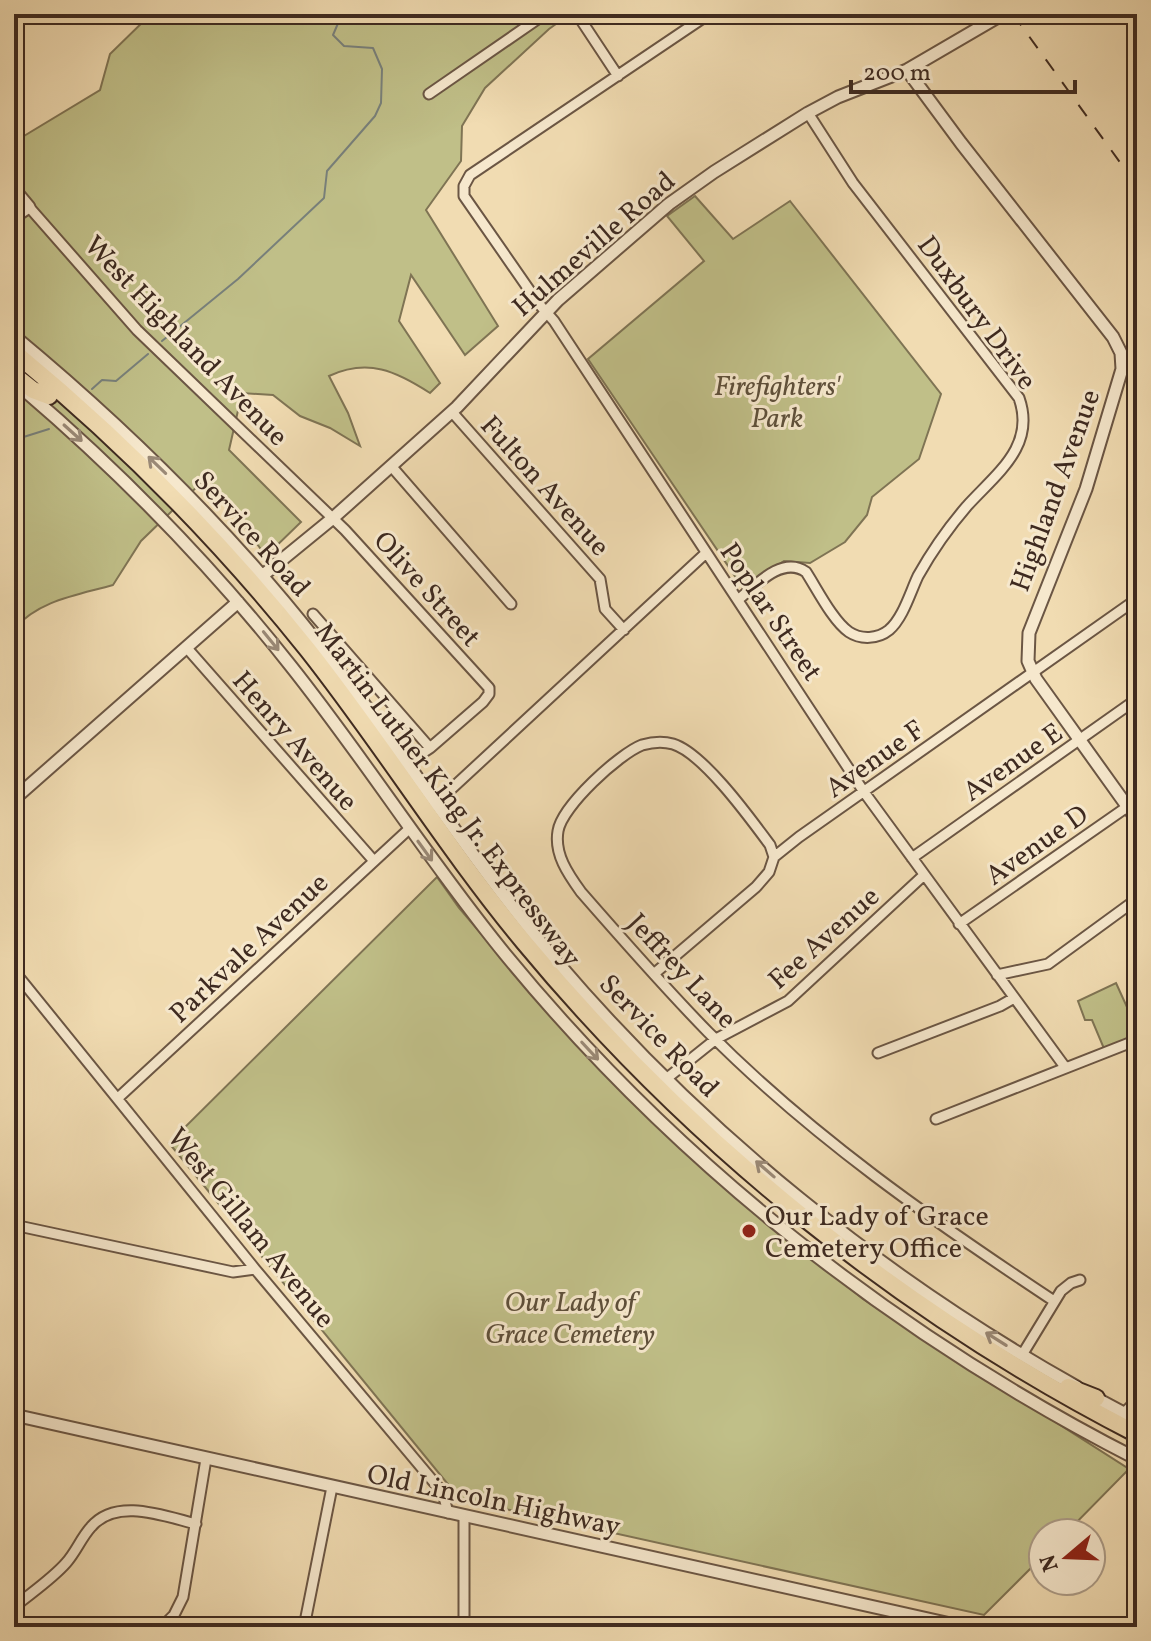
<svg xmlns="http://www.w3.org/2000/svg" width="1151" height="1641" font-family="Vollkorn,serif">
<rect width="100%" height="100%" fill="#f1dcb2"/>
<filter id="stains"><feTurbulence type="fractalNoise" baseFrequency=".0025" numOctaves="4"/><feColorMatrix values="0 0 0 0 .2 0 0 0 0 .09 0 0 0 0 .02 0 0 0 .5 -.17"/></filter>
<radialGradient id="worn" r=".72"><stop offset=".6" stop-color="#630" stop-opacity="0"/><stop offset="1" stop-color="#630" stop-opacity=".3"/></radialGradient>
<path fill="#c0bf88" stroke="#7f7454" stroke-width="2" d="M151 14H570L549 29 485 88 462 126 461 161 426 210 498 326 465 355 411 275 399 321 440 383 430 393C396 371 368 358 329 376L348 413 360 446 330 428 300 416 273 395 242 393 229 450 301 522 266 556 207 477 141 541 113 585C78 595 39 600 14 629V142L100 90 110 54Z
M695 196 733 239 790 201 941 394 919 459 872 497 867 515 845 542 810 563 784 561 743 588 588 359 704 261 667 216Z
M437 877 459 908 554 1019 673 1142 863 1299 1129 1469 1066 1533H1043V1556L984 1615 460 1499 169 1143Z
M1116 983 1137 1029V1039L1105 1051 1092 1020H1085L1078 1001Z"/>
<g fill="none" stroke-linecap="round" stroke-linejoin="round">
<path stroke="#78807b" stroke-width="2" d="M162 341 238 279 324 198 327 171 375 116 381 103 382 69 373 48 344 46 333 35 342 14
M92 389 102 380 116 381 148 354
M14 440 49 429"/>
<defs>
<path id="minor" d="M577 14 618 76
M709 14 470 175 464 186V196L539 304 554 321 864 792 1065 1067
M429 94 545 14
M29 207 137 330 345 530 489 688V694L483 702 430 748 406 764
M452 412 600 579 605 609 624 630
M392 467 511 604
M738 600C755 586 782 555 806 572 817 589 833 621 849 632 861 640 878 639 889 630 903 618 910 593 918 576 932 551 948 528 967 506 997 473 1036 446 1019 398L853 183 808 113
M313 614 430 748
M186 647 374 861
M434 805 706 553
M774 857 770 845C750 818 703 753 673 744 663 741 652 742 642 745 619 754 562 806 558 831 554 854 568 874 581 892 622 939 664 987 708 1032 811 1136 933 1221 1054 1301
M912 858 1137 699
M959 924 1137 800
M14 971 255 1269 443 1493 448 1513
M655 973 756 887 769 872 774 857 799 837 1137 599
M997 975 1048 964 1137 899
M878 1053 1000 1006 1014 998
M666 1079 716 1039 788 1001 924 875
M118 1098 409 829
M936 1119 1137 1040
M14 1225 233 1272 255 1269
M1022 1355 1061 1291 1071 1283 1080 1280
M1124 1413 1137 1400
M464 1517V1627
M14 1607C31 1593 52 1579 66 1563 76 1552 81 1538 91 1527 116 1497 164 1516 196 1524
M162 1627 174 1615 183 1597 206 1459
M304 1627 332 1487"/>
<path id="tertiary" d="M14 18 18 14
M907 70 961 143 1113 337 1121 353 1122 369 1086 489 1029 633 1028 661 1036 679 1137 820
M14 189 29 207 14 217
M14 336C125 428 228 529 317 642 400 747 471 861 558 963 703 1133 882 1278 1077 1387
M24 390C121 473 211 565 290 665 365 759 429 861 505 954 677 1164 896 1336 1137 1459
M262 576 333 518 457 407 558 300 669 204 714 172 808 113 838 97 907 70 1003 14
M14 799 238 602
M1092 1396 1137 1420
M14 1415 964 1627"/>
<path id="motorway" d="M14 352C122 441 221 541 308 650 383 745 447 849 524 942 692 1145 903 1314 1137 1434
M14 375 33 390 49 396
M1068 1387 1096 1398"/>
</defs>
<use href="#minor" stroke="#6b5644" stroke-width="13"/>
<use href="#tertiary" stroke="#6b5644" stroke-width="15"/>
<use href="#motorway" stroke="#3e2a20" stroke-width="20"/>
<use href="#minor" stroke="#f6e8cd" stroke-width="9"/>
<use href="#tertiary" stroke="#f6e8cd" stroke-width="11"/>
<use href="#motorway" stroke="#f1dcb2" stroke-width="16"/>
<path stroke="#3e2a20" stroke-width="2" stroke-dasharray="14 14" stroke-linecap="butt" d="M1013 14 1137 186"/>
</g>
<defs><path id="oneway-shaft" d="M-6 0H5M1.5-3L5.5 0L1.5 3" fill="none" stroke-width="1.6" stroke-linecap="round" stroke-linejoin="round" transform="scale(2)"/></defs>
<g stroke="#9a8976">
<use href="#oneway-shaft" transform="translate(73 433) rotate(42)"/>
<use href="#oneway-shaft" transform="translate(157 465) rotate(-136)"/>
<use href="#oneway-shaft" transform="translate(271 641) rotate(51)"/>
<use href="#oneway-shaft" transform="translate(425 851) rotate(54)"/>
<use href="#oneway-shaft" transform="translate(590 1051) rotate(47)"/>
<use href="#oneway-shaft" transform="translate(765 1169) rotate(-139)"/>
<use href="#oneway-shaft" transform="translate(996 1339) rotate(-148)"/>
</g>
<circle fill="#8f2418" stroke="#f6e8cd" stroke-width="3" cx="749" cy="1231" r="8"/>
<g text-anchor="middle" stroke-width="6" stroke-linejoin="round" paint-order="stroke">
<g font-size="28" fill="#3e2a20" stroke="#f6e8cd">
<text transform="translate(593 243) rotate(-41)" y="10">Hulmeville Road</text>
<text transform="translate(978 312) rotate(54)" y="10">Duxbury Drive</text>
<text transform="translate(187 340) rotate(46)" y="10">West Highland Avenue</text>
<text transform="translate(546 485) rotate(48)" y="10">Fulton Avenue</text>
<text transform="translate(1054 490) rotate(-70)" y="10">Highland Avenue</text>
<text transform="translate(253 533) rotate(48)" y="10">Service Road</text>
<text transform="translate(428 588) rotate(48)" y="10">Olive Street</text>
<text transform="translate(772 611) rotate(56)" y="10">Poplar Street</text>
<text transform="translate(296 740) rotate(49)" y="10">Henry Avenue</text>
<text transform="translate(874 758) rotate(-35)" y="10">Avenue F</text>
<text transform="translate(1012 761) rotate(-35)" y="10">Avenue E</text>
<text transform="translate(449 794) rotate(53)" y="10">Martin Luther King Jr. Expressway</text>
<text transform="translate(1036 844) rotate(-35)" y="10">Avenue D</text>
<text transform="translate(823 937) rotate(-42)" y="10">Fee Avenue</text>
<text transform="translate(248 947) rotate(-43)" y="10">Parkvale Avenue</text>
<text transform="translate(683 970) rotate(47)" y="10">Jeffrey Lane</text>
<text transform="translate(660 1035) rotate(46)" y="10">Service Road</text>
<text transform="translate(252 1227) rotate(51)" y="10">West Gillam Avenue</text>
<text transform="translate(494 1499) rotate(12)" y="10">Old Lincoln Highway</text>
</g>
<g font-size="28" font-style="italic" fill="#5e4f3a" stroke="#f6e8cd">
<text x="777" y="395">Firefighters'<tspan x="777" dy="32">Park</tspan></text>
<text x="570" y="1311">Our Lady of<tspan x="570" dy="32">Grace Cemetery</tspan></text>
</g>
<g font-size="28" fill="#3e2a20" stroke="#f6e8cd" text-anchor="start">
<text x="765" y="1225">Our Lady of Grace<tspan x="765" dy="32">Cemetery Office</tspan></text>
</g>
</g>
<rect width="1151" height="1641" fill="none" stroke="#f1dcb2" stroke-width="48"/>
<rect x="16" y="16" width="1119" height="1609" fill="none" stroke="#3e2a20" stroke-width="4"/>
<rect x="24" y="24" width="1103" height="1593" fill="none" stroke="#3e2a20" stroke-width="2"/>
<g transform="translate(1067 1557) rotate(251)"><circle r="38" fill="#f6e8cd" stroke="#ac9c88" stroke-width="2"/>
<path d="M0-6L14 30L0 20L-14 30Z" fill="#8f2418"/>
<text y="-12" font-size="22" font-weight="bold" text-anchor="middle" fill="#3e2a20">N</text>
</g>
<path d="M851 80v12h224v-12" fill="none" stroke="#3e2a20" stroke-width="4"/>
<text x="863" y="80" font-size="24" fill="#3e2a20" stroke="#f6e8cd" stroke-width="6" paint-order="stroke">200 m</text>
<rect width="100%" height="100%" filter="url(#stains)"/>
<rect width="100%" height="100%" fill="url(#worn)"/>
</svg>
